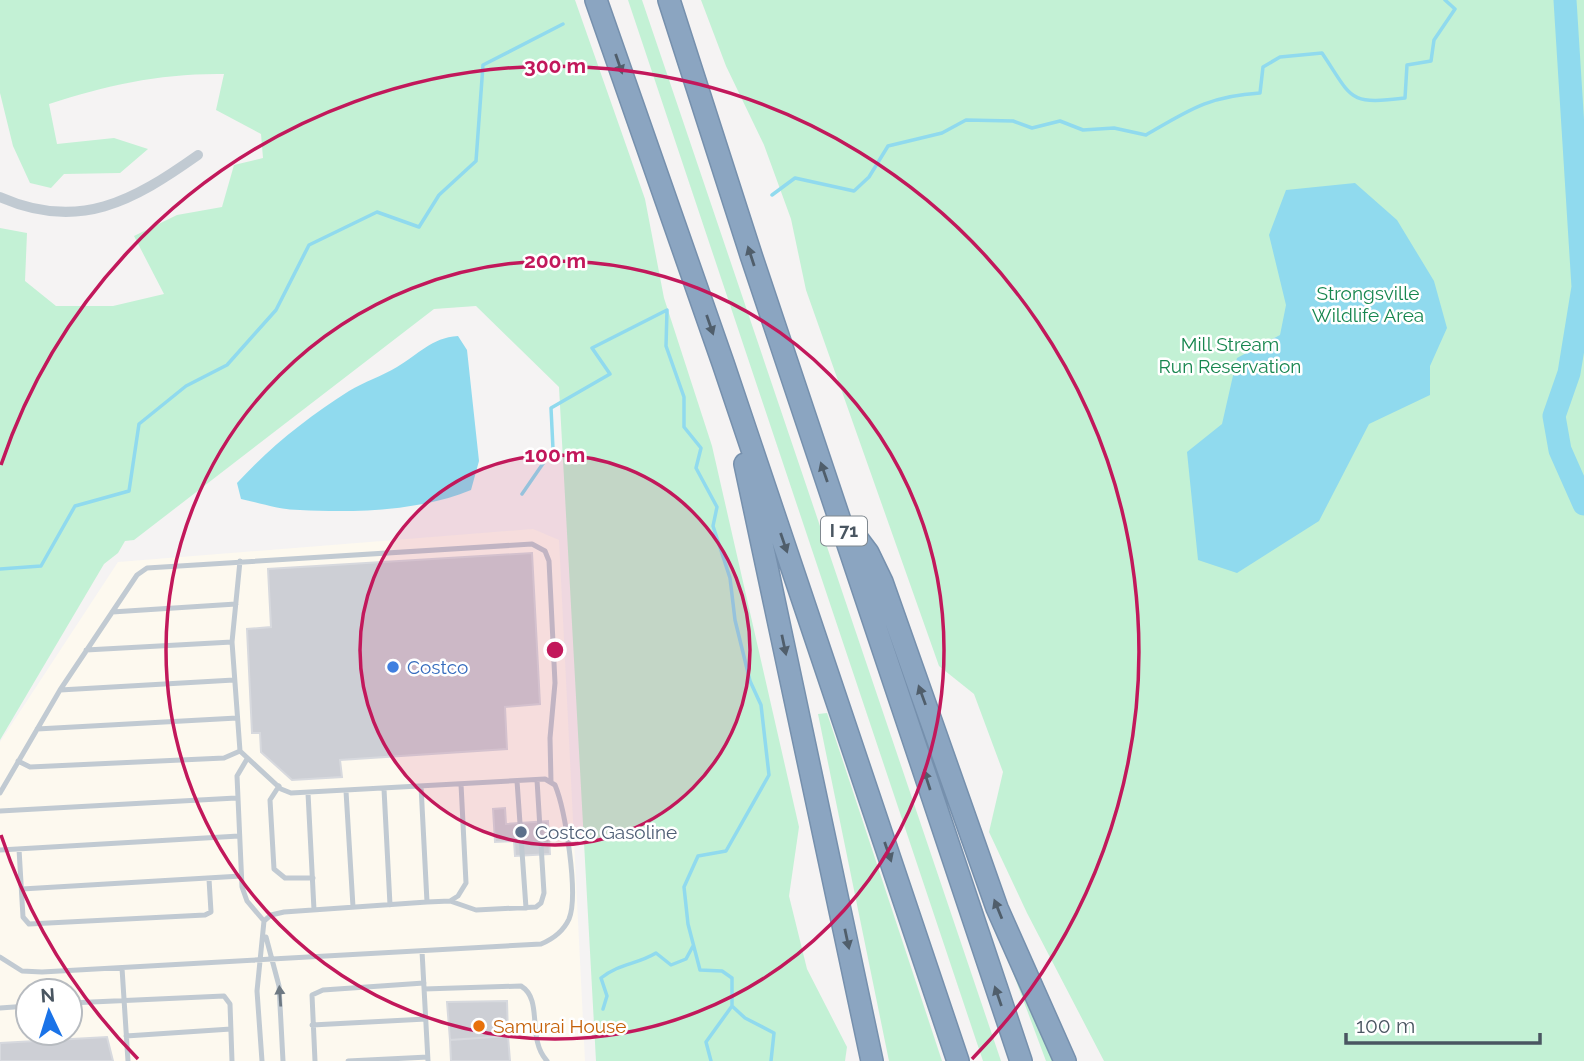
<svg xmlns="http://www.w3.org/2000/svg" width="1584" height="1061" font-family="Raleway,sans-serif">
<rect width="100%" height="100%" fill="#f5f3f3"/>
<path fill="#fdf9ef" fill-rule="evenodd" d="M533 529 559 540 585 1061H0V742L118 562ZM28 991H70V1033H28Z"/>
<path fill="#c3f1d5" d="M0 0H575L645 199 664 298 712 446 799 827 789 896 807 969 847 1047 845 1061H596L559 387 476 306 434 309 134 540 125 541 118 553 104 564 0 740V228L27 233 25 281 56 306H113L164 294 134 236 177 215 222 207 234 165 263 158 261 134 216 110 224 74C162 73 107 85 49 104L57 144 114 138 148 149 120 173 64 174 51 188 30 183 13 146 0 93Z
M628 0H642L1001 1061H983Z
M701 0H1584V1061H1104L1027 913 989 832 1003 772 974 694 939 666 806 290 791 219 764 145 726 66Z
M827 713 942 1061H889L818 714Z
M1006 954 1062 1061H1046Z"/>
<path fill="#90daee" d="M1355 183 1397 220 1434 281 1447 328 1430 366V395L1369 424 1319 521 1237 573 1198 560 1187 452 1222 424 1237 358 1280 335 1286 305 1269 235 1286 190Z
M458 336 467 350 479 461 471 490C420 511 355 513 300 510 280 510 260 503 241 499L237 483C270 447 308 417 349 391 364 382 382 376 397 367 419 354 431 338 458 336Z"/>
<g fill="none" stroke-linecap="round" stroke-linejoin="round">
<path stroke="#90daee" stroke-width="3.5" d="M772 195 795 178 854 191 869 177 888 146 942 133 966 120 1013 121 1032 128 1060 121 1083 130 1114 128 1146 135C1189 110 1209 96 1260 93L1263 67 1280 57 1322 53C1353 99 1347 105 1405 98L1407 65 1431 61 1434 40 1455 9 1445 0
M522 494 553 449 551 408 610 374 592 348 667 310 666 346 684 397V427L701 448 696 468 717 507 713 526 730 578 735 620 750 681 761 705 769 775 726 851 698 856 684 887 688 924 700 970 722 971 732 978V1006L745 1018 774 1033 771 1061
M0 569 41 566 75 506 129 491 139 424 186 386 227 365 276 310 309 245 377 212 419 227 439 195 476 161 483 65 563 24
M603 1009 607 996 601 978C620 963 636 965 656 953L671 965 686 959 693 946
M711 1061 706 1042 732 1006"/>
<path stroke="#90daee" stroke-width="23" d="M1565 0 1583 287 1569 373 1554 416 1560 450 1584 504"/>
</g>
<path fill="#cdcfd5" stroke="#d7d9de" stroke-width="2" d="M532 553 540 704 505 707 507 749 340 760 342 777 292 780 261 752 260 733H252L247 629 271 627 268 569Z
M505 808 506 824 548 821 550 854 515 856 514 841 495 842 493 809Z
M507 1001 508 1036 450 1040 447 1002Z
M508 1036 510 1061H451L450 1040Z
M107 1037 113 1061H0V1043Z"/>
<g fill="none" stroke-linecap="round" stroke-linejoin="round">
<defs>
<path id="highway" d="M596 0 723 363 958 1061
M669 0 751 255 1021 1061
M745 464 872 1061
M850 529 868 553 882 582 997 908 1065 1061"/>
</defs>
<use href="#highway" stroke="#7690ad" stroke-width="24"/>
<path stroke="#c1cad2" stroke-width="5" d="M112 612 236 604
M86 650 232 642
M60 690 234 680
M37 729 237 718
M247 759 237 776 242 887 247 901 264 921
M18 761 30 767 224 758 240 751
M517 781 526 908
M279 786 270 800 274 869 285 878H313
M421 786 427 902
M384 789 390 905
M346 791 353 907
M0 793 60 690 137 575 147 568 532 544 545 551 549 561 555 683 550 738 551 782
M308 793 314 910
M0 811 236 798
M19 849 23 917 29 924 205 915 211 912 209 879
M0 850 239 836
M22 889 241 876
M450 901 458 896 466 883 461 784
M266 937 279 986 283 1061
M422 951 428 1061
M0 957 22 971 42 972 541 944C553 939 563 932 569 919 579 895 565 809 555 785L545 779 291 793 281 789 240 751 232 642 240 561
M122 968 128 1061
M424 989 521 986C544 1000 526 1038 547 1061
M70 1003 224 996 230 1004 232 1061
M0 1008 28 1006
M312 1025 426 1019
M126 1036 231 1029
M262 1061 257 991 264 921 271 915 284 912 427 902 450 901 476 910 536 907 541 903 544 893 537 780
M315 1061 312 995 323 990 424 983
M348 1061 428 1057"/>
<path stroke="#c1cad2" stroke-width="10" d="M0 197C79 232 133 201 198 155"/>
<use href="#highway" stroke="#8ba5c1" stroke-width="21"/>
</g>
<defs><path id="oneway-solid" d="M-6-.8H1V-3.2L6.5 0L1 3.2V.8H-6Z" transform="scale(1.75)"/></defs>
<g fill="#505e6b">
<use href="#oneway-solid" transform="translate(619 64) rotate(71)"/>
<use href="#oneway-solid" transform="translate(751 256) rotate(-108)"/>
<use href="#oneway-solid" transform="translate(710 325) rotate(71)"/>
<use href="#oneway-solid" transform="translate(824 472) rotate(-109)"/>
<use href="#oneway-solid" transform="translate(784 543) rotate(71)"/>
<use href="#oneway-solid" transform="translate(784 645) rotate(78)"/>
<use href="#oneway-solid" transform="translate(922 695) rotate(-110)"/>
<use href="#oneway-solid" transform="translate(927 780) rotate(-108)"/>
<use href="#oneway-solid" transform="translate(888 852) rotate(71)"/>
<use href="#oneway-solid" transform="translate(998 909) rotate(-112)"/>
<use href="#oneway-solid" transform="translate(847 939) rotate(78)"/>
<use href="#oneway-solid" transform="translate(998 996) rotate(-109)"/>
</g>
<use fill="#6e7983" href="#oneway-solid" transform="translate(280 996) rotate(-94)"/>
<circle cx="555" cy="650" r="195" fill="#c2185b" fill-opacity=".12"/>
<g fill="none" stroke="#c2185b" stroke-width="3.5">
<circle cx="555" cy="650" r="195"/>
<circle cx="555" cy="650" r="389"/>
<path d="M138 1059A584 584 0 0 1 1 835M1 465A584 584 0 1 1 972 1059"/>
</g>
<circle fill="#3f7fe0" stroke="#fff" stroke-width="2.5" cx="393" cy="667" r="7"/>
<circle fill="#5c6f8a" stroke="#fff" stroke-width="2.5" cx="521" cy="832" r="7"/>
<circle fill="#e8710a" stroke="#fff" stroke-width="2.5" cx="479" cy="1026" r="7"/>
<g text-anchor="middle" stroke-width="5" stroke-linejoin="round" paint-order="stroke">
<rect fill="#fff" stroke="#808990" stroke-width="2" x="821" y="516.5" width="46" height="29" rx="5"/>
<g font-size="18" font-weight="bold" fill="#4a5661">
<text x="844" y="537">I 71</text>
</g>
<g font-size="19" fill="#17864f" stroke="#fff">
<text x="1368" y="300">Strongsville<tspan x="1368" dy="22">Wildlife Area</tspan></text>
<text x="1230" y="351">Mill Stream<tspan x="1230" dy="22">Run Reservation</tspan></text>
</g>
<g font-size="19" fill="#366cbe" stroke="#fff" text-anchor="start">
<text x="407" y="674">Costco</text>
</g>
<g font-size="19" fill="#4e5e75" stroke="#fff" text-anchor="start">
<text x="535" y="839">Costco Gasoline</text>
</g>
<g font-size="19" fill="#c56008" stroke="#fff" text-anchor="start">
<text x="493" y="1033">Samurai House</text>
</g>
</g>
<circle cx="555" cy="650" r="10" fill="#c2185b" stroke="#fff" stroke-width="3.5"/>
<g font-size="21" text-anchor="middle" font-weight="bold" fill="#c2185b" stroke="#fff" stroke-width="5" stroke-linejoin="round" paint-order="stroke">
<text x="555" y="73">300 m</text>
<text x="555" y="268">200 m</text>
<text x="555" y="462">100 m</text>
</g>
<g transform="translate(49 1012) rotate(356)"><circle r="33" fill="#ffffff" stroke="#b7bbc0" stroke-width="2"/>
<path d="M0-5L12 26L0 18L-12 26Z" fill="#1a73e8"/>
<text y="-10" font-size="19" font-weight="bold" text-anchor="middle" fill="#4a5661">N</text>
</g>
<path d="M1346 1033v10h194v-10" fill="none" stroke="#4a5661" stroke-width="3.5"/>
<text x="1356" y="1033" font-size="21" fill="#4a5661" stroke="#ffffff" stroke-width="5" paint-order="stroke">100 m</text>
</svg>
